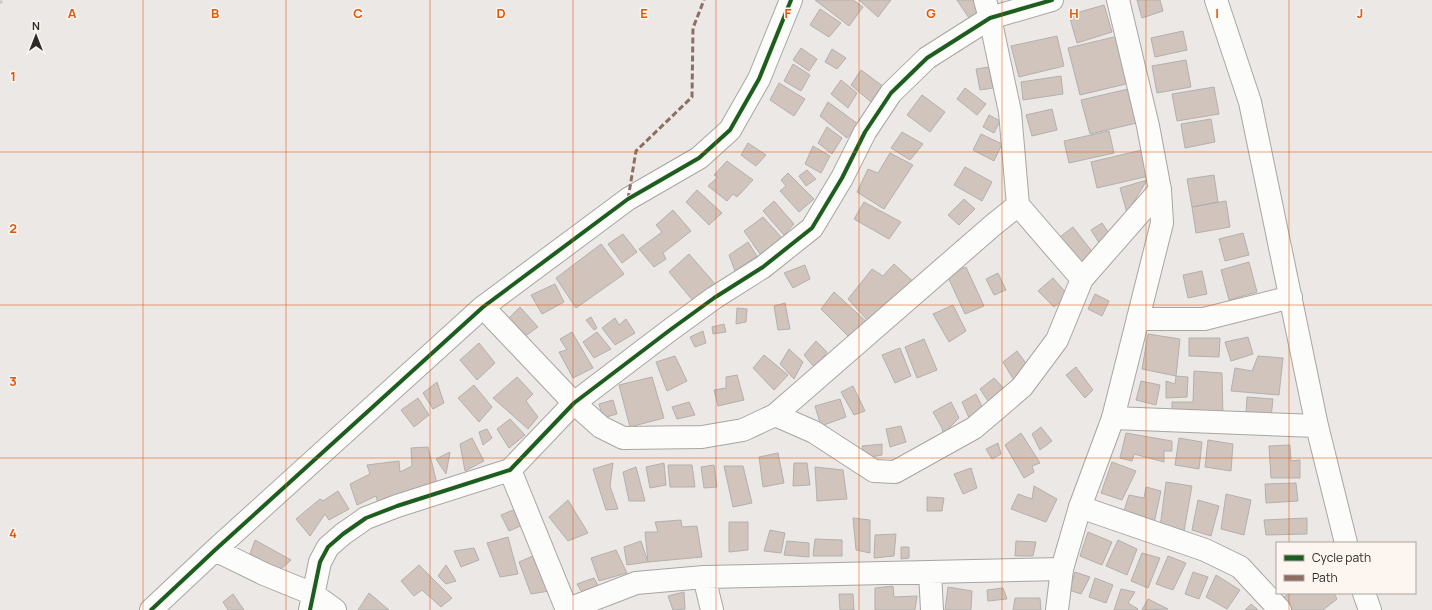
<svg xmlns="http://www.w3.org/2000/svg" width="1432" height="610" font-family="Manrope,sans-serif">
<rect width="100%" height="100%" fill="#ece8e5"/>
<path fill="#d0c4bc" stroke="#b3b0ae" d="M815 0H853L863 7 849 26Z
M859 0H891L878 17Z
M957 0H974L980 11 969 18Z
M1137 0H1160L1163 11 1142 18Z
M1104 5 1112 32 1077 43 1069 15Z
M820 9 841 23 829 37 810 25Z
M1183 31 1187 50 1155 57 1151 38Z
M1057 36 1064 66 1019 77 1011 46Z
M1118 36 1130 83 1080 95 1068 48Z
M801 48 817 59 809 71 793 60Z
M832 49 846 58 837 69 825 62Z
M1186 60 1191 87 1157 93 1152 66Z
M793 64 810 75 801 91 784 81Z
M989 67 993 88 980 90 976 69Z
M861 70 884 87 871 102 851 85Z
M1061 76 1063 94 1023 100 1021 82Z
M841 80 857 93 848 108 831 94Z
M779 83 805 99 794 116 770 100Z
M1214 87 1219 114 1177 121 1172 94Z
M965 88 986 104 977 115 957 99Z
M1128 89 1137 123 1090 134 1081 100Z
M922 95 945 112 930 132 907 115Z
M828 102 858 124 847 138 820 116Z
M1052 109 1057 130 1032 136 1026 115Z
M989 115 1000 121 994 133 983 127Z
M1211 119 1215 142 1185 148 1181 124Z
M827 127 842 138 832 154 818 143Z
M1109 131 1114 153 1069 163 1064 141Z
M902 132 923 144 910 160 891 148Z
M981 134 1002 144 994 161 973 150Z
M748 143 766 155 756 166 741 155Z
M813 146 830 156 821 173 805 164Z
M1142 150 1149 176 1097 188 1091 162Z
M890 153 913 165 884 209 857 192 868 169 878 173Z
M727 161 753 180 737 197 733 194 727 201 708 186 718 177 714 175Z
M965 167 992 182 982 201 954 185Z
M807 170 816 179 806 186 799 176Z
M788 173 814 199 799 212 780 191 786 186 781 180Z
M1214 175 1218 202 1192 207 1187 179Z
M1147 180 1127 213 1120 188Z
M697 190 722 213 709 225 686 202Z
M964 199 975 209 959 225 948 215Z
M774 201 794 224 784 235 763 211Z
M1226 201 1230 227 1196 233 1192 207Z
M864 202 901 222 889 239 854 219Z
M673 210 691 231 663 253 666 259 654 267 639 249 662 232 656 225Z
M763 217 783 239 760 254 744 231Z
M1102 223 1111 236 1099 243 1091 230Z
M1073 227 1094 254 1076 267 1057 239Z
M1243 233 1249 255 1225 261 1219 239Z
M623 234 637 252 622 263 608 244Z
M748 242 757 256 735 271 729 255Z
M601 244 624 274 576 308 556 278Z
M689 254 716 285 694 302 669 272Z
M1249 262 1257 292 1229 300 1221 270Z
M894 264 915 283 870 323 848 299 872 269 883 276Z
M805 265 810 279 793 288 784 273Z
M966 267 984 306 965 314 947 275Z
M1202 271 1207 294 1188 298 1183 275Z
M998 273 1006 290 994 295 986 279Z
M1053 278 1068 295 1054 307 1038 291Z
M555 284 564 302 542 314 531 295Z
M834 292 869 324 852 340 821 309Z
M1095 294 1109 301 1102 316 1088 309Z
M785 303 790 329 778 330 774 306Z
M953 305 966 331 949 342 933 314Z
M520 307 538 327 524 337 509 318Z
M737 308 747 309 746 322 736 324Z
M591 317 597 328 594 330 586 320Z
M615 318 619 325 626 319 635 333 615 345 602 328Z
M724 324 726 332 713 334 712 327Z
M703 331 706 343 695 347 690 337Z
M572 332 593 368 573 378 559 352 567 350 560 339Z
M597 332 611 349 594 358 583 342Z
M1148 334 1180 339 1176 376 1142 369Z
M1248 337 1253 354 1231 361 1225 342Z
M1189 338H1220L1219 357 1189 356Z
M924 339 937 370 917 378 905 347Z
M816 341 827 352 815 368 804 355Z
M479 343 495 363 477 380 460 360Z
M900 348 911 376 895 383 882 355Z
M789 349 803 362 794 379 780 364Z
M1017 351 1030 369 1015 382 1003 362Z
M764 355 788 375 774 390 753 368Z
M675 356 687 381 667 391 656 362Z
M1258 356 1283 358 1279 395 1231 391 1235 368 1252 371Z
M1076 367 1093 390 1085 398 1066 375Z
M1194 371 1222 373 1223 418 1172 416V402H1193Z
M737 375 744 400 718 406 714 390 726 388V377Z
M1176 376 1188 377 1187 397 1166 398V381L1175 384Z
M517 377 533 394 526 401 538 417 528 429 493 398Z
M652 377 664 418 630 427 619 385Z
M994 378 1008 393 992 407 980 389Z
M1141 381 1160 385 1156 405 1136 400Z
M437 382 444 403 433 409 423 393Z
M474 385 492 407 479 422 458 398Z
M853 386 865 411 854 415 841 392Z
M976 394 985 413 970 420 962 402Z
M1247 397 1273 399 1271 417 1246 414Z
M418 398 429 415 414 427 401 410Z
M840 399 846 417 821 426 815 406Z
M613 400 617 414 603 418 599 404Z
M689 402 695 415 677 419 672 407Z
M951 402 959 418 943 434 942 428 933 412Z
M510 419 525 435 509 448 497 429Z
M901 426 906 442 890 447 886 429Z
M1041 427 1052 441 1040 450 1032 434Z
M487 429 492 438 483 445 479 432Z
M1021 433 1040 463 1032 466 1034 472 1024 478 1005 445Z
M1126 433 1172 441V451H1164V462L1134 454 1132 461 1120 458Z
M472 438 484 461 465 471 460 444Z
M1179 438 1202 442 1199 469 1175 465Z
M1208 440 1233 444 1231 471 1205 467Z
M998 443 1001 454 992 459 986 449Z
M882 444V455L865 458 862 446Z
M1290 445 1291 461 1300 460V478H1271L1269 446Z
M428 447 437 484 379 508 376 496 357 505 350 484 370 474 367 465 399 461 400 472 412 466 411 448Z
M450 452 446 474 436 459Z
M778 453 784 483 763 487 759 457Z
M1112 462 1136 471 1122 500 1101 493Z
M613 463 610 486 618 509 606 510 593 469Z
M664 463 666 485 650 488 646 467Z
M794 463H807L810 485 793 486Z
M668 465H692L695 487H670Z
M714 465 717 487 704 488 701 467Z
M724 466H743L752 503 733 507Z
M636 467 645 501H629L623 472Z
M815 467 843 470 847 499 817 501Z
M971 468 977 488 963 494 954 474Z
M1166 482 1192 486 1184 531 1160 527Z
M1296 483 1298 501 1266 503 1265 484Z
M1034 486 1057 499 1046 522 1011 509 1018 494 1032 499Z
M1146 487 1161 491 1153 528 1121 520 1129 495 1144 498Z
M338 491 349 509 329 520 325 514 310 536 296 519 320 499 323 501Z
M1226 494 1251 500 1244 535 1221 529Z
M927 497 944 498 942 511H927Z
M568 500 588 533 568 541 549 517Z
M1198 500 1219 506 1211 536 1192 530Z
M518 508 525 524 509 531 501 515Z
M853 518 870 520V553L856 550Z
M1307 518V534L1266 535 1264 520Z
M681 520 682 527 697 526 702 557 648 562 645 532H658L655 522Z
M729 522H748V550L729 552Z
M770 530 785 533 781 553 764 551Z
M1088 532 1112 542 1102 565 1080 556Z
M896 534 894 556 874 558 875 535Z
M508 537 518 574 500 577 487 543Z
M815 539 842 540V556H813Z
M255 540 291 560 279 571 250 554Z
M1118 540 1137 549 1127 575 1106 566Z
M641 541 648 562 627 565 624 547Z
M787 541 809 543V557L784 555Z
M1016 541 1036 542 1033 556H1015Z
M901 547H909V558L901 559Z
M474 548 479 560 461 567 454 551Z
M616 550 627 573 599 581 591 558Z
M1142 553 1160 558 1148 588 1131 581Z
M535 555 549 591 531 594 519 562Z
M1168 556 1186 563 1173 590 1156 584Z
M419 565 452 598 441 607 422 590 414 596 401 581Z
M446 565 456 581 446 584 438 576Z
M1075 572 1090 577 1081 594 1069 590Z
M1193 572 1208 577 1199 599 1185 594Z
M1216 575 1240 590 1227 609 1206 597Z
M594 578 599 587 583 594 577 584Z
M1095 578 1113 585 1106 603 1089 597Z
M893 586 894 597 917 596 915 610H875V588Z
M948 587 972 591 971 610H945Z
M1003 588 1007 599 988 601 987 590Z
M1121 589 1135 592 1128 603 1138 609 1137 610H1114Z
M684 592 685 609 673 610 668 596Z
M369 593 389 610H358Z
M1291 593H1334L1337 599 1323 610H1292L1284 597Z
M233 594 244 610H228L223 602Z
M839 594H853L854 610H840Z
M1015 598H1040L1041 610H1013Z
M1148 599 1168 609 1142 610Z
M1251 604 1258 610H1245Z"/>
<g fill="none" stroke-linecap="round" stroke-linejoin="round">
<defs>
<path id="street" d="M985 0 990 18 1010 112 1018 205 1082 279
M1216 0 1250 102 1317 426 1346 543
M483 307 574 403 601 427 623 438 702 437 743 430 775 415 992 226 1018 205
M1138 319H1204L1291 297
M775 415 814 432 874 471 895 472 974 428 1022 387 1057 340 1082 279 1160 190
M1113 418 1317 426
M510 470 567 610
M1080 507 1205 550 1240 567 1280 610
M215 550 264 574 313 594 335 610
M930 572 932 610
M704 577 712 610
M1364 593 1370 610
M151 610 215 550 483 307 628 199 699 158 730 130 759 79 791 0
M310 610 320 562 328 547 343 534 366 518 397 506 510 470 574 403 670 330 714 298 763 267 812 228 842 178 865 132 891 93 927 58 990 18 1052 0
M566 610 636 583 704 577 1062 569"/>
<path id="secondary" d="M1057 610 1062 569 1080 507 1113 418 1162 223 1160 190 1148 126 1118 0"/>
</defs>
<use href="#street" stroke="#a8a5a4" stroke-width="24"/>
<use href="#secondary" stroke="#a8a5a4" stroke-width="24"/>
<path stroke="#c8c6c5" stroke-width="2.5" stroke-dasharray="3 3" stroke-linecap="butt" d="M0 3 3 0"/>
<use href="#street" stroke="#fcfcfb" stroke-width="22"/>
<use href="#secondary" stroke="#fcfcfb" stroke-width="22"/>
<path stroke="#8d6e63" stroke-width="3" stroke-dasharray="6 3" stroke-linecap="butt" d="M628 199 636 151 692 97 693 28 704 0"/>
<defs>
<path id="cycleway" d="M151 610 215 550 483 307 628 199 699 158 730 130 759 79 791 0
M310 610 320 562 328 547 343 534 366 518 397 506 510 470 574 403 670 330 714 298 763 267 812 228 842 178 865 132 891 93 927 58 990 18 1052 0"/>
</defs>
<use href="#cycleway" stroke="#fcf5f0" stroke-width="6"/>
<use href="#cycleway" stroke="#1b5e20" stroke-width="4"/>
</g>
<path fill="none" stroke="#df570d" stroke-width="1" stroke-opacity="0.55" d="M143 0V610M286 0V610M430 0V610M573 0V610M716 0V610M859 0V610M1002 0V610M1146 0V610M1289 0V543M0 152H1432M0 305H1432M0 458H1432M1289 593V610"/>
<g font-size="13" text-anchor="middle" font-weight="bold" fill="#df570d" stroke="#fcf5f0" stroke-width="3" stroke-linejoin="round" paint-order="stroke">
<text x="72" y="18">A</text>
<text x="215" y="18">B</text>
<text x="358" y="18">C</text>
<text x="501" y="18">D</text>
<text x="644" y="18">E</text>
<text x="788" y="18">F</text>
<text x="931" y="18">G</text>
<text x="1074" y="18">H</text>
<text x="1217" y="18">I</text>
<text x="1360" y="18">J</text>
<text x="13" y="81">1</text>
<text x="13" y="233">2</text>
<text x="13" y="386">3</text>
<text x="13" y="538">4</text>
</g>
<rect x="1276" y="542" width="140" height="52" fill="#fcf5f0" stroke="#a9a4a0"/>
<rect x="1284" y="555" width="20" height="6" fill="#1b5e20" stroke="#a9a4a0"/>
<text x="1312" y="562" font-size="12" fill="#2d2b29">Cycle path</text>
<rect x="1284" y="575" width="20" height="6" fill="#8d6e63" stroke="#a9a4a0"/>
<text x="1312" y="582" font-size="12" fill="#2d2b29">Path</text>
<g transform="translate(36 36)" stroke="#fcf5f0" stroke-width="3" paint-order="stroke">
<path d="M0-3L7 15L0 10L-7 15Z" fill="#2d2b29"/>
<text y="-6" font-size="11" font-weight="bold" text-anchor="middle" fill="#2d2b29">N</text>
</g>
</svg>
